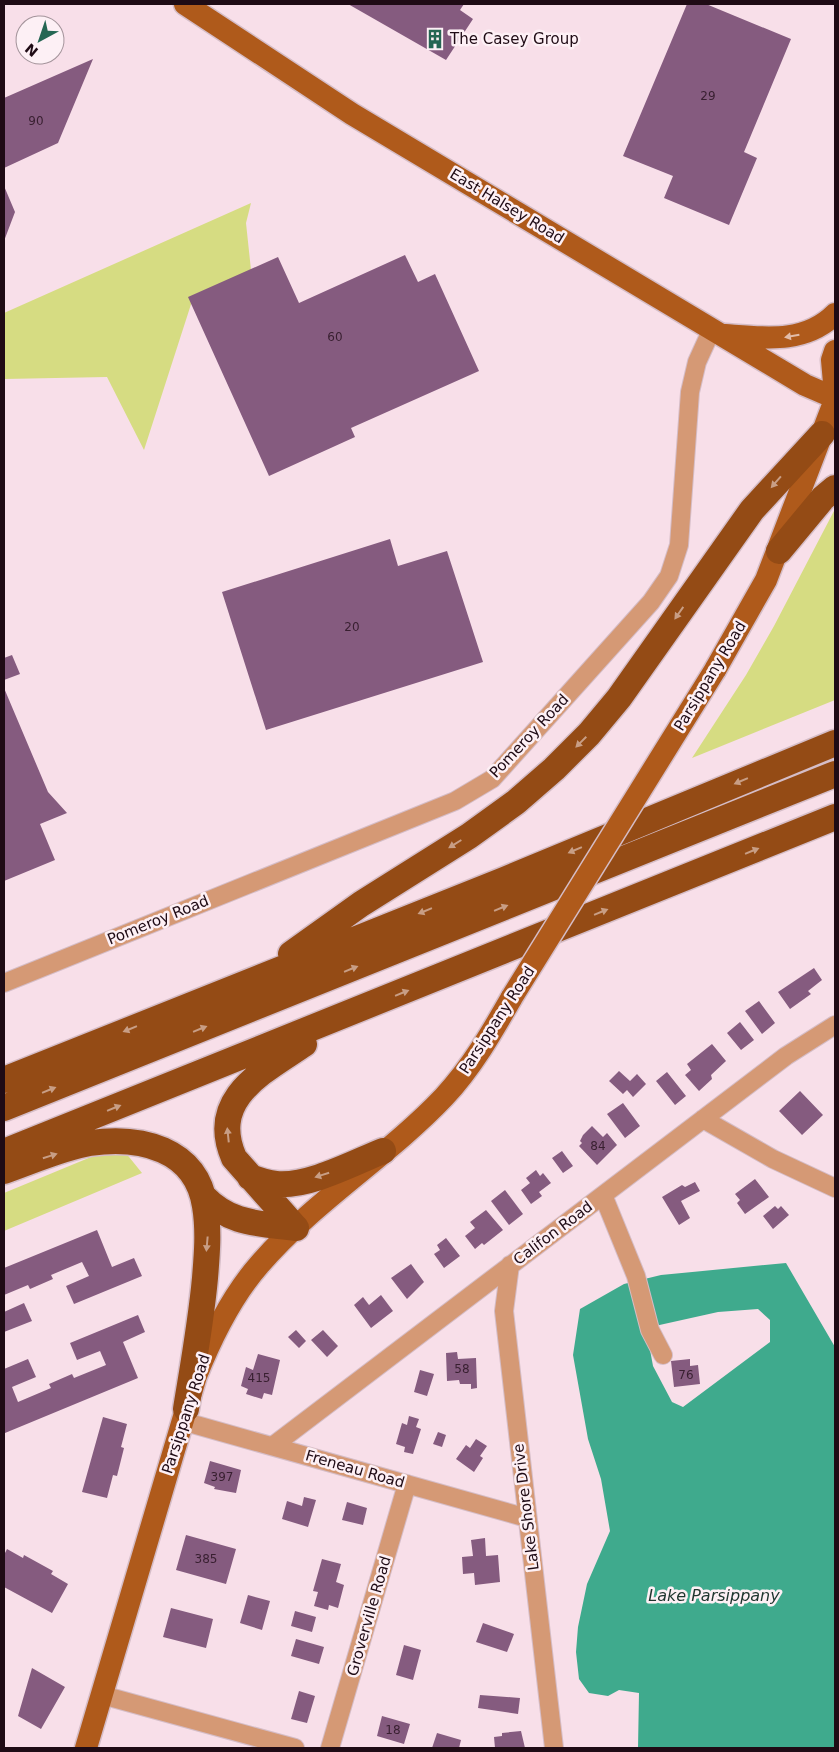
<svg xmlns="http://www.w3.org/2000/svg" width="839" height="1752" font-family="'DejaVu Sans',sans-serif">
<rect width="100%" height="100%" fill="#f8dfe9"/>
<path fill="#d6dc82" d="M251 203 246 223 251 270 194 295 144 450 107 377 4 379V313Z
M835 509V700L692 758 746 675 774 626Z
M121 1147 142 1173 4 1231V1193L108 1150Z"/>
<path fill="#3faa8d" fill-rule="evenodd" d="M786 1263 835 1347V1748H638L639 1693 619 1690 608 1696 589 1693 579 1679 576 1652 578 1627 587 1584 610 1531 601 1479 588 1439 573 1355 580 1309 624 1284 661 1275ZM758 1309 770 1320V1342L683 1407 672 1402 653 1366 646 1328 718 1312Z"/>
<path fill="#855b7f" d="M348 4H464L460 10 473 19 446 60Z
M687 4H706L791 39 744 152 757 158 729 225 664 198 673 176 623 156Z
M93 59 58 143 4 168V98Z
M4 186 15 212 4 241Z
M405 255 418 282 435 274 479 371 351 428 355 437 269 476 188 297 278 257 299 303Z
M390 539 398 566 447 551 483 662 266 730 222 592Z
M12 655 20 674 4 680V658Z
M4 688 48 792 67 813 40 824 55 860 4 881Z
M814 968 822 980 808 991 811 994 790 1009 778 992Z
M759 1001 775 1023 762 1034 745 1011Z
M740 1022 754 1040 741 1050 727 1033Z
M712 1044 726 1061 711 1075 712 1079 699 1091 685 1075 691 1070 687 1064Z
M619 1071 630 1081 637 1074 646 1084 633 1097 627 1090 623 1094 609 1081Z
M667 1072 686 1096 675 1105 656 1081Z
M800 1091 823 1115 802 1135 779 1111Z
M623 1103 640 1126 625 1138 607 1114Z
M592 1126 603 1137 607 1133 617 1145 597 1165 579 1146 582 1143 580 1141 583 1135Z
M562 1151 573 1166 563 1173 552 1158Z
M536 1170 540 1176 543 1173 551 1183 539 1192 542 1196 531 1204 521 1190 530 1183 526 1178Z
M755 1179 769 1197 745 1214 737 1203 740 1200 735 1194Z
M695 1182 700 1191 681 1201 690 1218 679 1225 662 1197 682 1185 685 1187Z
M505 1190 523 1214 509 1225 491 1201Z
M775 1206 778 1209 781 1206 789 1215 773 1229 763 1216Z
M486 1210 503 1230 484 1245 482 1243 475 1249 465 1236 475 1228 470 1222Z
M97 1230 112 1267 134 1258 142 1276 74 1304 66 1286 89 1276 82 1262 51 1275 53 1279 30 1289 28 1285 4 1295V1268Z
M446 1238 460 1256 444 1268 434 1254 440 1250 437 1245Z
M411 1264 424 1282 407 1299 391 1278Z
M381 1295 393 1311 371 1328 354 1305 363 1297 369 1305Z
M24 1303 32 1321 4 1332V1312Z
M138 1315 145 1332 123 1342 138 1378 5 1433 4 1369 28 1359 36 1377 12 1387 18 1402 51 1388 49 1384 72 1374 74 1378 106 1365 100 1351 77 1360 70 1343Z
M296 1330 306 1341 299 1348 288 1337Z
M323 1330 338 1346 327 1357 311 1340Z
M457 1352 458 1359 476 1358 477 1388 471 1389V1384H460L459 1380 447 1381 446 1353Z
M258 1354 280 1360 272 1395 264 1393 262 1399 246 1394 248 1389 241 1386 246 1367 253 1370Z
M690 1359V1366L698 1365 700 1384 674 1387 671 1361Z
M420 1370 434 1374 427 1396 414 1392Z
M409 1416 419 1419 416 1427 421 1429 413 1454 404 1452 405 1447 396 1444 402 1423 407 1425Z
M103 1417 127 1424 121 1447 124 1448 117 1476 113 1475 107 1498 82 1492Z
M438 1432 446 1435 442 1447 433 1444Z
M476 1439 487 1446 480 1456 483 1458 474 1472 456 1459 466 1445 470 1448Z
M210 1461 241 1470 236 1493 214 1489 215 1487 204 1483Z
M304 1497 316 1500 308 1527 282 1519 287 1501 302 1506Z
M347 1502 367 1508 363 1525 342 1520Z
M186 1535 236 1549 226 1584 176 1570Z
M485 1538 486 1556 498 1555 500 1582 475 1585 474 1573 463 1574 462 1557 473 1556 471 1540Z
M7 1549 23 1558 24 1555 53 1571 51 1574 68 1584 52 1613 4 1587V1555Z
M322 1559 341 1564 336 1582 344 1585 338 1608 329 1605 328 1610 314 1606 318 1592 313 1591Z
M248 1595 270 1601 262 1630 240 1623Z
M171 1608 213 1619 206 1648 163 1637Z
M295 1611 316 1617 312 1632 291 1626Z
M483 1623 514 1634 507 1652 476 1642Z
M296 1639 324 1647 319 1664 291 1656Z
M404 1645 421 1650 413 1680 396 1675Z
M32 1668 65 1687 41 1729 18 1716Z
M299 1691 315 1696 307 1723 291 1719Z
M480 1695 520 1698 518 1714 478 1708Z
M382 1716 410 1724 404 1744 377 1736Z
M521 1731 525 1748H495L494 1737 502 1736V1733Z
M437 1733 461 1740 459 1748H432Z"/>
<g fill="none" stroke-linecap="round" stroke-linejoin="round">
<defs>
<path id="minor" d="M4 983 455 801 492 779 651 602 669 576 679 545 690 392 697 362 712 329
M703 1119 773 1159 835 1188
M603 1195 636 1276 650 1330 663 1355
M510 1265 504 1311 554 1748
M182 1421 527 1518
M274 1445 786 1056 835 1025
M102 1695 295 1748
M330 1748 407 1484"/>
<path id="major" d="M185 4 352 114 805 385 835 398
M725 335C764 338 805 344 835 314
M835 351 832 360 835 394
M715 670 766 580 835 400
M86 1748 196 1376C212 1336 231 1297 259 1265 314 1201 387 1157 444 1097 472 1067 492 1032 512 997"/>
<path id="highway" d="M779 551 823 498 835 488
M291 954 361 904 469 836 516 802 554 769 589 734 619 698 752 510 822 434
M4 1080 504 880 835 743
M4 1108 835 774
M4 1152 835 817
M4 1171C30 1162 64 1147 90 1143 140 1136 196 1148 205 1206 209 1230 207 1254 205 1278 201 1322 193 1366 186 1409
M250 1177C258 1180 267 1183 276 1184 309 1187 353 1163 383 1151
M203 1196C231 1225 258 1223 296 1228
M296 1228 234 1158C208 1098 263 1072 304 1044"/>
</defs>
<use href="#minor" stroke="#d5bdc7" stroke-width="20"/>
<use href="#major" stroke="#d5bdc7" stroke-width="25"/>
<use href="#highway" stroke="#d5bdc7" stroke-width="29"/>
<use href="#minor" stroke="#d59975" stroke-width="18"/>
<use href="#major" stroke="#af5a1b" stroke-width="22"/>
<use href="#highway" stroke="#944b15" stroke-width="26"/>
<defs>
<path id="major-bridge" d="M512 997 715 670"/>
</defs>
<use href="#major-bridge" stroke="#d5bdc7" stroke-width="25" stroke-linecap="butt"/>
<use href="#major-bridge" stroke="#af5a1b" stroke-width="22"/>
</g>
<defs><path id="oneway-solid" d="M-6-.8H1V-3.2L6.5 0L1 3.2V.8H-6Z" transform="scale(1.25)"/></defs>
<use fill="#e2bca9" href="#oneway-solid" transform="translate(792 336) rotate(170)"/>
<g fill="#c89e85">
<use href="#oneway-solid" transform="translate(776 482) rotate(131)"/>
<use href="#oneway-solid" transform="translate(679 613) rotate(125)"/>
<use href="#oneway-solid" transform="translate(581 742) rotate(135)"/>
<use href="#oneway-solid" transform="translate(741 781) rotate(157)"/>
<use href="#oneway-solid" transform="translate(455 844) rotate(148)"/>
<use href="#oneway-solid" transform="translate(575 850) rotate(157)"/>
<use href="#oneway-solid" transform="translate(752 851) rotate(-22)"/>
<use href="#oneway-solid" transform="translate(501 908) rotate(-22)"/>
<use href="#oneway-solid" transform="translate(425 911) rotate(158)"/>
<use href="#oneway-solid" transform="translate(601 912) rotate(-22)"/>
<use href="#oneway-solid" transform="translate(351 969) rotate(-22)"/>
<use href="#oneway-solid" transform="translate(402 993) rotate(-22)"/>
<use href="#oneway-solid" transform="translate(130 1029) rotate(158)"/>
<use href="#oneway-solid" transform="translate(200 1029) rotate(-22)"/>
<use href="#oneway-solid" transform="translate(49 1090) rotate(-22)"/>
<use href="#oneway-solid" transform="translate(114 1108) rotate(-22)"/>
<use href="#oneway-solid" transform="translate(228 1135) rotate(-96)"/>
<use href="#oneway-solid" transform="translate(50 1156) rotate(-18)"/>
<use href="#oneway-solid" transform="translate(322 1175) rotate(162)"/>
<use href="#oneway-solid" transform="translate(207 1244) rotate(95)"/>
</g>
<defs>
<symbol id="building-bare" viewBox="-9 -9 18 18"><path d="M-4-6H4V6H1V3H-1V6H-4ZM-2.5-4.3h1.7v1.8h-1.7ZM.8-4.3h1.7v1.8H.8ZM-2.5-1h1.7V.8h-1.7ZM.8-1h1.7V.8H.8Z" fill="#256653" stroke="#fdf0f5" stroke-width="2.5" paint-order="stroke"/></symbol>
</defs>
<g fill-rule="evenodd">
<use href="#building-bare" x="421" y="25" width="28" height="28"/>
</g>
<g text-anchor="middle" stroke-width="5" stroke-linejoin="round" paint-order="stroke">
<g font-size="12" fill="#381f30">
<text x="708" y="100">29</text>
<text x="36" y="125">90</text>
<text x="335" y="341">60</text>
<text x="352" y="631">20</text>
<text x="598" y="1150">84</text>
<text x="462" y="1373">58</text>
<text x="686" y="1379">76</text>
<text x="259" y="1382">415</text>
<text x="222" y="1481">397</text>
<text x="206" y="1563">385</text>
<text x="393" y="1734">18</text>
</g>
<g font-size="15" fill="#1f0b15" stroke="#fdf0f5" text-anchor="start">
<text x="450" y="44">The Casey Group</text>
</g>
<g font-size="15" fill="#1f0b15" stroke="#fdf0f5">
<text transform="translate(507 206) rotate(31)" y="5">East Halsey Road</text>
<text transform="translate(710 676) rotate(-59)" y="5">Parsippany Road</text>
<text transform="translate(529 736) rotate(-47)" y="5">Pomeroy Road</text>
<text transform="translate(158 920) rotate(-22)" y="5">Pomeroy Road</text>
<text transform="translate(497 1020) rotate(-57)" y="5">Parsippany Road</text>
<text transform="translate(553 1233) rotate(-37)" y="5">Califon Road</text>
<text transform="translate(186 1414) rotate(-72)" y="5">Parsippany Road</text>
<text transform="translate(355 1469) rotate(16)" y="5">Freneau Road</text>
<text transform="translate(526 1507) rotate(-97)" y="5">Lake Shore Drive</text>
<text transform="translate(369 1616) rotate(-74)" y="5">Groverville Road</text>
</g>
<g font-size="16" font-style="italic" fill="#1e352e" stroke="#fdf0f5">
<text x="714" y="1601">Lake Parsippany</text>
</g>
</g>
<rect width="839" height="1752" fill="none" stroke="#1f0b15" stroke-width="10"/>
<g transform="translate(40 40) rotate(220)"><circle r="24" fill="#fdf0f5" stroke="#a4949b"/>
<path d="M0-4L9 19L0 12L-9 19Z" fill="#256653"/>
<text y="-8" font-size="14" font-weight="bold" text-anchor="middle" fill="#1f0b15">N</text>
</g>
</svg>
